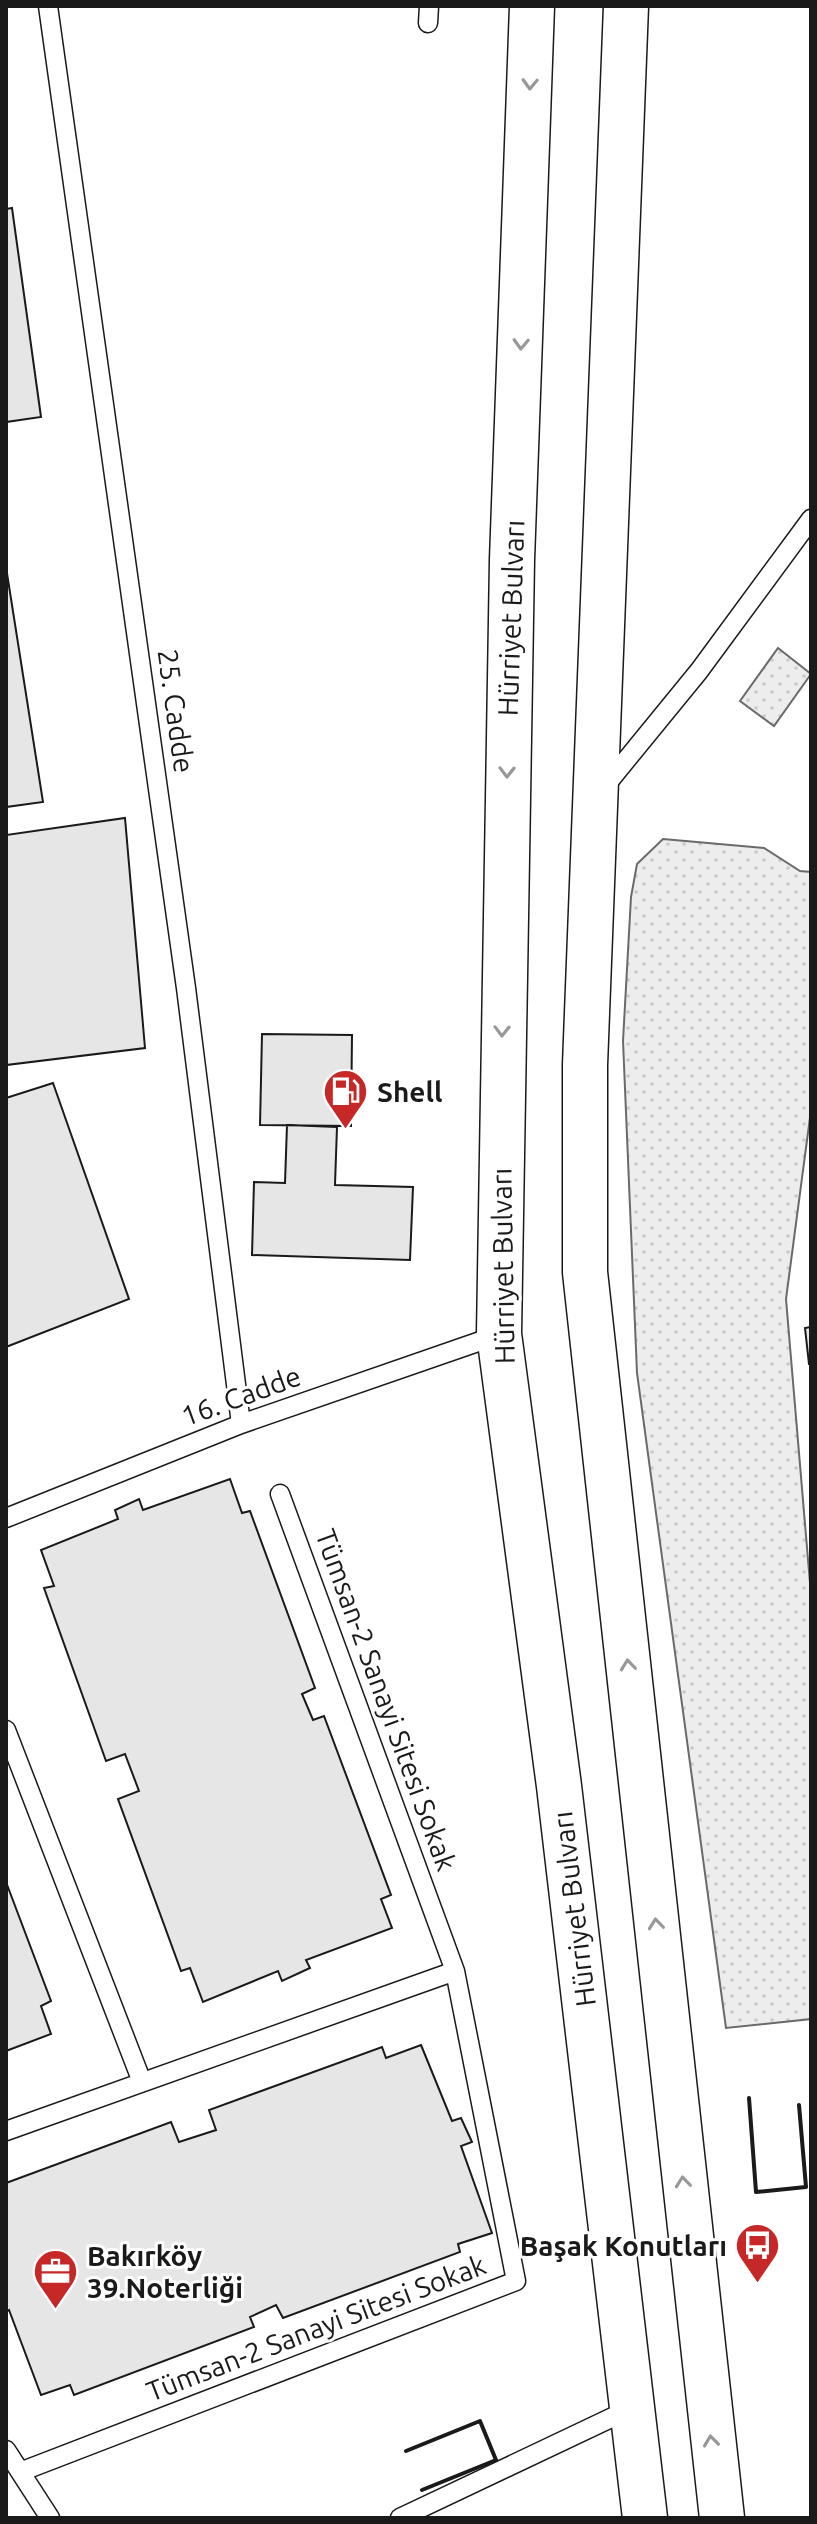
<svg xmlns="http://www.w3.org/2000/svg" width="817" height="2524" font-family="Ubuntu,sans-serif">
<defs>
<pattern id="park-dots" width="8" height="8" patternUnits="userSpaceOnUse" patternTransform="scale(2)"><rect width="8" height="8" fill="#ededed"/><path d="M2 2h.1M6 6h.1" fill="none" stroke="#cbcbcb" stroke-width="1.8" stroke-linecap="round"/></pattern>
</defs>
<rect width="100%" height="100%" fill="#fff"/>
<path fill="url(#park-dots)" stroke="#6a6a6a" stroke-width="2" d="M778 648 811 674 774 726 740 701Z
M663 839 764 848 800 871 811 872V1110L786 1299 811 1595V2019L726 2028 637 1373 623 1041 631 897 637 864Z"/>
<path fill="#e6e6e6" stroke="#1a1a1a" stroke-width="2" d="M12 208 41 417 6 422V209Z
M6 567 43 802 6 807Z
M125 818 145 1048 6 1065V835Z
M262 1034 352 1035 351 1126 260 1125Z
M53 1083 129 1299 6 1347V1098Z
M287 1125 337 1127 335 1185 413 1187 410 1260 252 1255 254 1182 285 1183Z
M811 1327V1364H809L805 1328Z
M230 1479 242 1513 250 1511 315 1688 302 1694 313 1720 324 1716 391 1895 381 1899 392 1928 306 1960 310 1968 282 1981 278 1971 203 2002 190 1968 181 1971 118 1799 139 1791 125 1754 106 1761 44 1588 54 1586 41 1550 118 1519 115 1510 139 1499 143 1510Z
M6 1882 51 2001 41 2006 51 2034 6 2051Z
M421 2045 452 2121 461 2118 472 2142 461 2146 492 2233 458 2244 460 2252 283 2318 276 2305 250 2317 254 2327 74 2395 70 2385 41 2395 9 2310 6 2312V2183L171 2122 179 2142 216 2130 209 2110 382 2047 386 2058Z"/>
<g fill="none" stroke-linecap="round" stroke-linejoin="round">
<defs>
<path id="lane" d="M48 6 186 988 241 1424
M428 23 429 6
M605 786 699 671 811 519
M6 1518 241 1424 498 1335
M6 1730 142 2082
M6 2131 455 1971
M6 2450 50 2518
M20 2472 516 2281 455 1971 280 1494
M400 2518 632 2408"/>
<path id="primary" d="M532 6 512 560 499 1334 559 1786 645 2518
M626 6 585 1065V1272L722 2518"/>
</defs>
<use href="#lane" stroke="#1a1a1a" stroke-width="21"/>
<use href="#primary" stroke="#1a1a1a" stroke-width="47"/>
<use href="#lane" stroke="#fff" stroke-width="18"/>
<use href="#primary" stroke="#fff" stroke-width="44"/>
<path stroke="#1a1a1a" stroke-width="4" d="M749 2098 756 2192 806 2187 799 2105
M406 2451 480 2421 496 2460 422 2490"/>
</g>
<defs><path id="oneway-chevron" d="M-2-3.5L2.5 0L-2 3.5" fill="none" stroke-width="1.6" stroke-linecap="round" stroke-linejoin="round" transform="scale(2)"/></defs>
<g stroke="#989898">
<use href="#oneway-chevron" transform="translate(530 84) rotate(92)"/>
<use href="#oneway-chevron" transform="translate(521 344) rotate(92)"/>
<use href="#oneway-chevron" transform="translate(507 772) rotate(91)"/>
<use href="#oneway-chevron" transform="translate(502 1031) rotate(91)"/>
<use href="#oneway-chevron" transform="translate(628 1665) rotate(-96)"/>
<use href="#oneway-chevron" transform="translate(656 1924) rotate(-96)"/>
<use href="#oneway-chevron" transform="translate(683 2182) rotate(-96)"/>
<use href="#oneway-chevron" transform="translate(711 2441) rotate(-97)"/>
</g>
<defs>
<symbol id="fuel-pin" viewBox="-11 -11 22 30"><path d="M0 17L-7.5 6A9.5 9.5 0 1 1 7.5 6Z" fill="#c62828" stroke="#fff"/><path d="M-5.5-6h7V0h2V4h1.3V-2.5L3-4.5l.8-.8L6-3V5H2.5V1h-1V6h-7ZM-4.2-4.7v3.2H.2V-4.7Z" fill="#fff"/></symbol>
<symbol id="bus-pin" viewBox="-11 -11 22 30"><path d="M0 17L-7.5 6A9.5 9.5 0 1 1 7.5 6Z" fill="#c62828" stroke="#fff"/><path d="M-5-6H5V4H4V6H2V4H-2V6H-4V4H-5ZM-3.5-4V0h7V-4ZM-3.5 1.2v1.5H-2V1.2ZM2 1.2v1.5H3.5V1.2Z" fill="#fff"/></symbol>
<symbol id="office-pin" viewBox="-11 -11 22 30"><path d="M0 17L-7.5 6A9.5 9.5 0 1 1 7.5 6Z" fill="#c62828" stroke="#fff"/><path d="M-6-3h4V-5.5h4V-3h4V5H-6ZM-1-4.5V-3h2v-1.5ZM-6 0V1H6V0Z" fill="#fff"/></symbol>
</defs>
<g fill-rule="evenodd">
<use href="#fuel-pin" x="320" y="1066" width="51" height="69"/>
<use href="#bus-pin" x="732" y="2220" width="51" height="69"/>
<use href="#office-pin" x="30" y="2246" width="51" height="69"/>
</g>
<g text-anchor="middle" stroke-width="6" stroke-linejoin="round" paint-order="stroke">
<g font-size="28" fill="#1a1a1a" stroke="#fff">
<text transform="translate(511 618) rotate(-88)" y="10">Hürriyet Bulvarı</text>
<text transform="translate(176 711) rotate(82)" y="10">25. Cadde</text>
<text transform="translate(503 1266) rotate(-91)" y="10">Hürriyet Bulvarı</text>
<text transform="translate(241 1396) rotate(-20)" y="10">16. Cadde</text>
<text transform="translate(386 1700) rotate(70)" y="10">Tümsan-2 Sanayi Sitesi Sokak</text>
<text transform="translate(574 1909) rotate(-97)" y="10">Hürriyet Bulvarı</text>
<text transform="translate(316 2328) rotate(-21)" y="10">Tümsan-2 Sanayi Sitesi Sokak</text>
</g>
<g font-size="28" font-weight="bold" fill="#1a1a1a" stroke="#fff" text-anchor="start">
<text x="377" y="1102">Shell</text>
<text x="727" y="2256" text-anchor="end">Başak Konutları</text>
<text x="87" y="2266">Bakırköy<tspan x="87" dy="32">39.Noterliği</tspan></text>
</g>
</g>
<rect width="817" height="2524" fill="none" stroke="#1a1a1a" stroke-width="16"/>
</svg>
